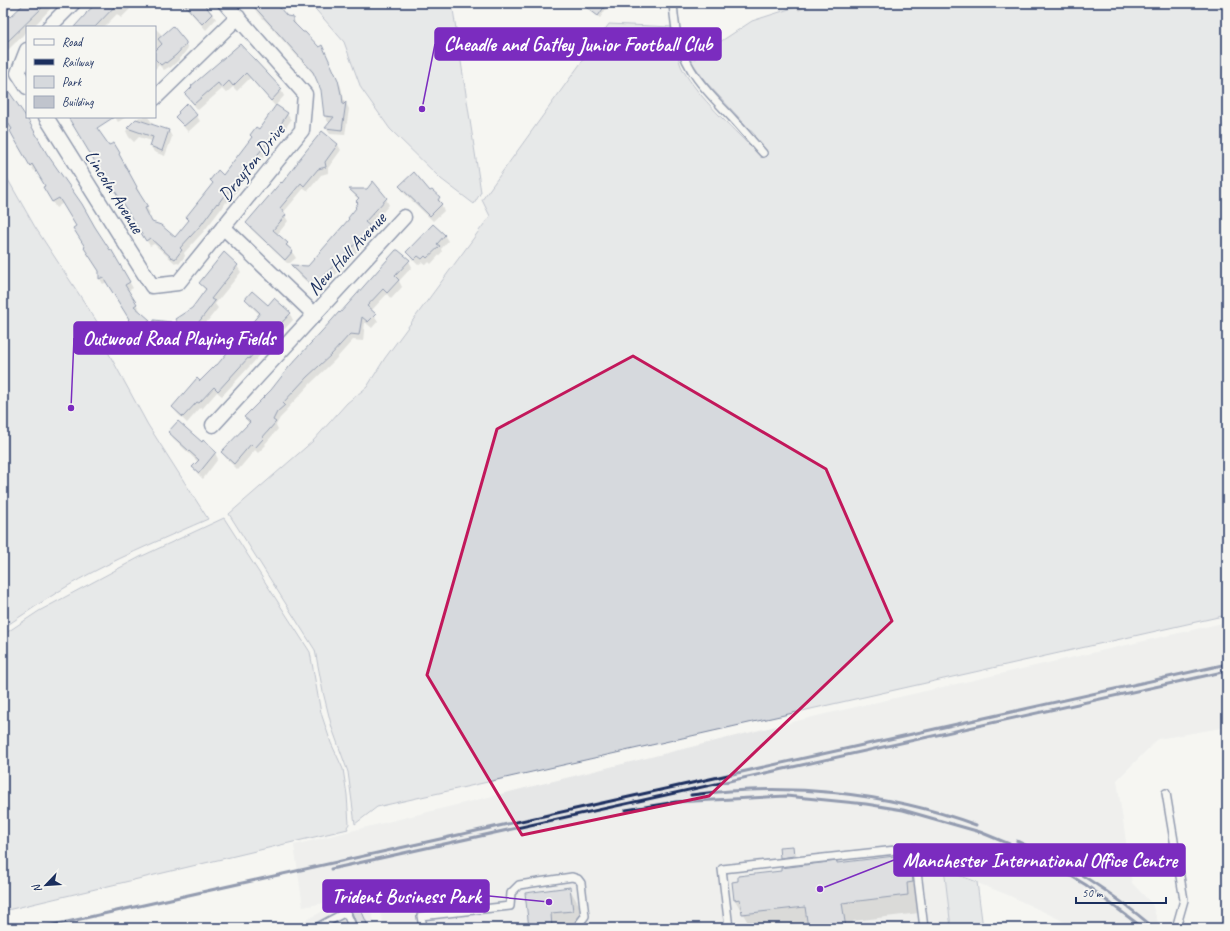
<svg xmlns="http://www.w3.org/2000/svg" width="1230" height="931" font-family="Caveat,sans-serif">
<rect width="100%" height="100%" fill="#f6f6f2"/>
<filter id="ink" filterUnits="userSpaceOnUse"><feTurbulence type="fractalNoise" baseFrequency=".025" numOctaves="2"/><feDisplacementMap in="SourceGraphic" scale="8" xChannelSelector="R" yChannelSelector="G"/><feConvolveMatrix kernelMatrix="1 2 1 2 8 2 1 2 1" color-interpolation-filters="sRGB"/></filter>
<g filter="url(#ink)">
<path fill="#e6e7e7" d="M1227 622V727L1158 739 1117 780 1132 883 1152 904 1159 926 1158 928H1073L1059 919 1008 895 950 872 944 867 951 928H385L374 896 362 895 372 914 376 928H272L302 922 329 908 352 902 350 898 303 907 294 845 821 715Z"/>
<path fill="#d6d9dd" stroke="#78849e" d="M310 3H452L481 192 474 204 441 179 390 129 361 88 344 42Z
M808 3H1227V615L377 807 355 824 348 772 332 728 323 692 315 650 229 514 313 441 347 403 367 387 385 358 490 216 482 200 609 24 671 27C673 40 676 53 681 66 693 91 727 123 747 143L755 135 706 82 691 61 752 21Z
M3 171 35 227 107 337 108 352 130 392 148 425 208 519C169 536 129 553 91 573 60 589 32 609 3 628Z
M224 518 310 652 321 713 331 743 343 769 347 795 349 824 347 827 348 829 3 911V635L39 611 140 557Z
M944 867 950 872 977 882 983 928H951Z"/>
<path fill="#0003" fill-rule="evenodd" d="M27 3H56L33 27H27V31L6 52 3 63V20L10 18Z
M98 3H136L121 18 117 14 104 27H75Z
M182 3H202L212 13 216 19 206 30Z
M249 3H281L283 6 282 13 286 17 293 18 296 24V27L325 52 341 87 345 104 346 103 349 109 345 135 330 134 326 128 331 122H328L325 116 322 90 316 77Z
M580 3H610L600 18Z
M793 3H812L799 11Z
M156 29 163 36 185 43 188 48 179 60 170 68 169 67 164 70 159 65 155 69V30Z
M239 45 281 90 284 96 275 106 287 114 291 120 276 142 248 177 247 176 235 194 227 203 226 202 222 209H221L204 231 184 253 185 256 179 264 176 262 175 263 154 244 150 246 69 117H90L108 147 117 150 140 193 138 194 150 213 147 215 152 222 175 238 189 221 187 217 223 176 259 131 276 107 250 78 237 91 233 87 226 93 222 89 198 110 190 100 186 94Z
M3 78 4 87 94 228 116 260 133 288 128 291 140 310 139 311 150 321 153 327 144 337 132 326 130 319 107 282 103 284 100 279V271L86 247 78 227 63 203 56 208 44 188 46 186 37 170 34 171 3 117Z
M196 115 200 121 188 132 176 117Z
M115 117H126L118 122Z
M139 117H148L153 124 152 125 169 131 172 137 165 156 154 152 151 146 152 141 139 137 134 142 129 137 126 131Z
M323 132 338 145 341 150 328 168V173L321 175 308 191 304 188 283 213 288 221 277 235 287 244 296 258 290 263H287L251 229 248 223 282 185Z
M400 186 430 193 439 198 444 211 433 221 403 192Z
M350 190 386 199 389 205 370 227 373 233 350 260 318 292 296 272 293 267H308L350 219 357 209 359 204V200Z
M444 235 448 241 441 249 442 252 431 264 429 262 426 265 422 262 418 265 411 258 408 252Z
M409 261 412 267 399 281 402 287 391 299 387 294 371 311 378 321 372 328 365 322 363 341 353 340 334 361 311 383 286 410 287 411 280 418 276 425 278 429 265 444 266 445 258 453 255 450 238 470 226 458 222 452 249 424 245 417Z
M237 266 241 272 215 304 218 308 201 329 204 335 190 343 176 319 193 309 206 291 200 283Z
M247 299 290 314 293 320 222 396 217 392 202 409 201 407 187 423 177 413 173 408 217 367 260 315 250 305Z
M170 432 215 453 218 459 203 479 197 473 194 467 198 462 173 438Z
M793 847 796 853 797 862 784 863 781 857ZM793 852H795L796 861H794Z
M903 856 906 862 910 861 921 880 923 901 917 902 919 913 853 921V928H809V926L796 928H751L735 900 837 864Z
M569 888 580 907 583 928H530Z
M343 920 348 928H339L337 924Z"/>
<path fill="#c0c4cd" stroke="#1b2f5e" d="M25 3H47L3 46V10L10 17Z
M97 3H118L95 27H74L86 14V13Z
M183 3H203L212 14 202 24Z
M251 3H279V7L287 16 293 17V22L303 32H305L319 47 322 45 338 80 341 94H342L343 105 346 102 342 130 325 128 334 117 324 116 321 90 313 72Z
M581 3H607L598 16Z
M173 26 186 42V44L176 55 166 63 165 62 161 65 155 59V51L162 44 158 39Z
M240 44 282 89 271 101 246 73 233 86 229 81 222 88 218 83 194 104 185 94 192 87 191 86Z
M3 83 27 118 47 154 82 204 95 227 110 250 111 249 130 282 125 285 137 304 134 306 150 320 140 332 128 320 129 319 103 277 99 279V271L84 248 85 247 73 228 76 226 59 198 52 202 43 187 45 186 32 164 30 166 15 140 10 131 12 129 3 115Z
M187 103 197 115 184 126 175 117 179 113 178 112Z
M276 105 288 113 273 136 244 171H243L231 188 224 197H223L218 204 217 203 201 225 180 248 182 250 175 259 172 257V258L150 238 146 241 110 183 109 184 103 175 68 117H114L97 128 109 145 114 143 120 153 119 154 137 187 136 188 148 207 145 208 152 222 161 225 175 237 189 220 186 217 213 183 210 180 218 170 223 175 252 137 250 135 256 127 259 129Z
M136 119 169 130 162 151 150 146 153 137 127 128Z
M322 131 338 144 325 162 326 167 318 169 304 186 301 183 280 208 286 215 273 230 288 243 286 245 293 251 285 260 246 223 281 182 282 183 298 162H297Z
M414 172 430 191 432 190 440 197 438 200 442 204 430 216 399 186Z
M373 181 387 198 365 222 371 227 346 254 337 262 314 287 291 265 308 266 349 219 348 218 356 208 355 207 358 203 356 201 359 198 349 189H367Z
M433 224 445 235 437 244 440 246 427 258 425 256 422 259 418 256 414 260 406 252Z
M396 250H398L410 260 395 276 399 280 387 293 383 289 367 306 376 314 368 322 362 317 359 335 350 334 331 355 307 377 283 403 285 405 277 412 273 420 276 422 262 438 263 439 255 448 251 444 234 464 221 452 250 422 244 417 271 390 289 367 332 320 339 312 340 313Z
M224 252 238 265 211 299 215 301 198 323 201 328 186 337 175 319 192 308 206 289 199 283Z
M252 291 268 305 274 298 291 313 266 339 249 359 248 358 218 391 214 387 199 403 197 402 183 417 172 407 197 378 200 381 216 365H217L260 313 245 299Z
M154 320 171 322V337L152 336Z
M178 421 202 442 203 440 216 452 199 473 192 467 199 460 168 432Z
M793 846 794 856 780 858 779 847Z
M903 855 904 861 910 860 913 882 907 883 908 895 842 903 846 928H808L805 907 742 914 740 899 734 900 732 882 738 881V876L781 871V868L837 861V863Z
M570 887 573 911 551 913 552 928H529L525 893Z
M358 903 369 928H358L351 910 348 908Z"/>
<g fill="none" stroke-linecap="round" stroke-linejoin="round">
<defs>
<path id="lane" d="M673 3C674 16 675 30 679 42 689 76 710 94 733 119 743 130 753 142 763 153
M1166 793 1184 900 1176 928
M316 928 346 912 353 928
M423 928 421 916 510 906 511 893 519 885 572 877 578 879 581 883 585 916 579 924 580 928
M729 928 722 869 914 848 924 928"/>
<path id="street" d="M49 27 73 3
M27 50 18 73 27 87
M155 98 238 17
M46 117 152 286 178 283 302 130 305 94 225 3
M223 227 315 315
M213 425 404 217"/>
</defs>
<use href="#lane" stroke="#1b2f5e" stroke-width="10"/>
<use href="#street" stroke="#1b2f5e" stroke-width="17"/>
<use href="#lane" stroke="#f6f6f2" stroke-width="7"/>
<use href="#street" stroke="#f6f6f2" stroke-width="14"/>
<path stroke="#1b2f5e" stroke-width="3" d="M691 795C786 782 887 792 976 825
M626 810 676 802 786 796 866 804 903 810 980 832 1019 848 1053 865 1086 885 1143 928
M1017 841C1067 863 1113 893 1154 928
M331 869 1227 671
M40 928 1227 664"/>
</g>
</g>
<path d="M0 0H1230V931H0ZM633 356 826 469 892 621 709 796 522 835 427 675 497 429Z" fill="#f6f6f2" fill-opacity=".55" fill-rule="evenodd"/>
<path fill="none" stroke="#c2185b" stroke-width="3" stroke-linejoin="round" d="M633 356 826 469 892 621 709 796 522 835 427 675 497 429Z"/>
<g text-anchor="middle" stroke-width="4" stroke-linejoin="round" paint-order="stroke">
<g font-size="19" fill="#1b2f5e" stroke="#f6f6f2">
<text transform="translate(251 162) rotate(-51)" y="7">Drayton Drive</text>
<text transform="translate(115 191) rotate(58)" y="7">Lincoln Avenue</text>
<text transform="translate(346 253) rotate(-47)" y="7">New Hall Avenue</text>
</g>
</g>
<path fill="none" stroke="#7b2cbf" stroke-width="1.5" d="M422 109L435 44M71 408L74 338M820 889L894 860M549 902L489 896"/>
<g fill="#7b2cbf" stroke="#f6f6f2" stroke-width="1.5">
<circle cx="422" cy="109" r="4"/>
<circle cx="71" cy="408" r="4"/>
<circle cx="820" cy="889" r="4"/>
<circle cx="549" cy="902" r="4"/>
</g>
<g fill="#7b2cbf" stroke="#7b2cbf" stroke-width="1.5">
<rect x="435" y="28" width="286" height="32" rx="4"/>
<rect x="74" y="322" width="209" height="32" rx="4"/>
<rect x="894" y="844" width="291" height="32" rx="4"/>
<rect x="323" y="880" width="166" height="32" rx="4"/>
</g>
<g font-size="20" text-anchor="middle" font-weight="bold" fill="#fff">
<text x="578" y="51">Cheadle and Gatley Junior Football Club</text>
<text x="179" y="345">Outwood Road Playing Fields</text>
<text x="1040" y="867">Manchester International Office Centre</text>
<text x="406" y="903">Trident Business Park</text>
</g>
<rect width="1230" height="931" fill="none" stroke="#f6f6f2" stroke-width="16"/>
<rect x="8" y="8" width="1214" height="915" fill="none" stroke="#1b2f5e" stroke-width="1.5" filter="url(#ink)"/>
<rect x="26" y="26" width="130" height="92" fill="#f6f6f2" stroke="#9ea6b7"/>
<rect x="34" y="39" width="20" height="6" fill="#f6f6f2" stroke="#9ea6b7"/>
<text x="62" y="46" font-size="12" fill="#1b2f5e">Road</text>
<rect x="34" y="59" width="20" height="6" fill="#1b2f5e" stroke="#9ea6b7"/>
<text x="62" y="66" font-size="12" fill="#1b2f5e">Railway</text>
<rect x="34" y="76" width="20" height="12" fill="#d6d9dd" stroke="#9ea6b7"/>
<text x="62" y="86" font-size="12" fill="#1b2f5e">Park</text>
<rect x="34" y="96" width="20" height="12" fill="#c0c4cd" stroke="#9ea6b7"/>
<text x="62" y="106" font-size="12" fill="#1b2f5e">Building</text>
<g transform="translate(46 885) rotate(245)" stroke="#f6f6f2" stroke-width="3" paint-order="stroke">
<path d="M0-3L7 15L0 10L-7 15Z" fill="#1b2f5e"/>
<text y="-6" font-size="11" font-weight="bold" text-anchor="middle" fill="#1b2f5e">N</text>
</g>
<path d="M1076 897v6h90v-6" fill="none" stroke="#1b2f5e" stroke-width="2"/>
<text x="1082" y="897" font-size="12" fill="#1b2f5e" stroke="#f6f6f2" stroke-width="3" paint-order="stroke">50 m</text>
</svg>
